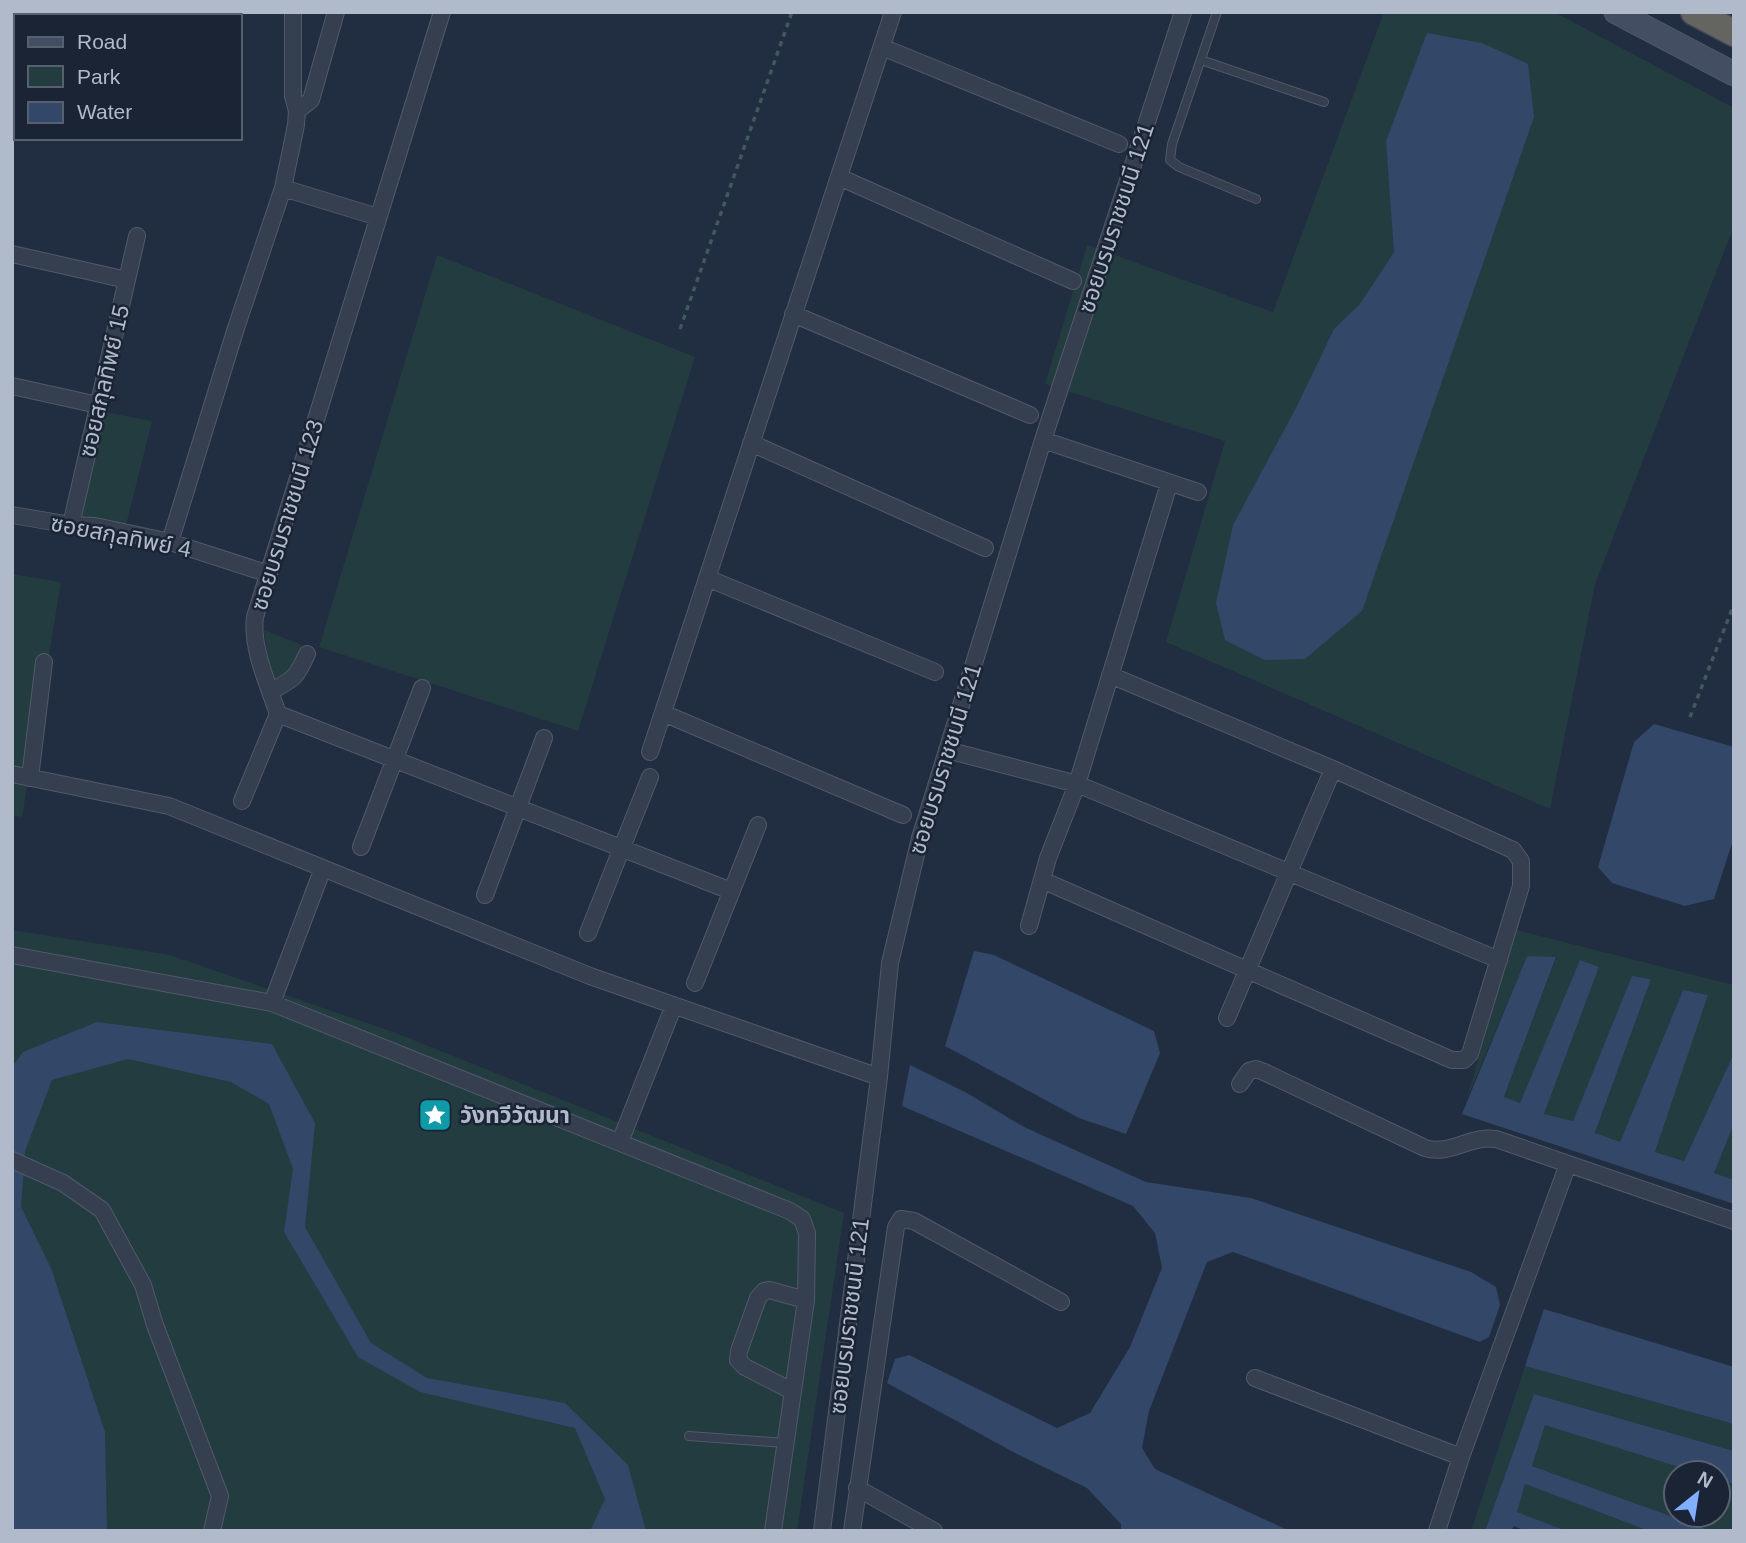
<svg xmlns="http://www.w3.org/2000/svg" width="1746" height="1543" font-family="Helvetica,'Noto Sans Thai',sans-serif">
<rect width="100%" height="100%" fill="#212d40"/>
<path fill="#233c40" d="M1384 12H1554L1734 108V226L1595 584 1550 809 1166 642 1225 441 1045 384 1087 245 1273 312Z
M437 255 695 357 578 731 319 647Z
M105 412 152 421 125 529 80 521Z
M12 574 61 582 22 817 12 815Z
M264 630 302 645 292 675 277 683 269 668Z
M12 930 170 955 396 1033 844 1213 797 1531H12Z
M1516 930 1734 985V1053L1684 1161 1655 1152 1708 995 1683 990 1620 1142 1595 1134 1651 979 1632 977 1573 1121 1544 1114 1599 967 1580 961 1521 1103 1504 1098 1556 958 1527 956 1466 1101Z
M1734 1124V1180L1714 1173Z
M1525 1366 1734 1424V1451L1534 1394 1485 1531H1471Z
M1545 1424 1698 1473H1676V1515H1718V1479L1734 1484V1531H1712L1532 1466Z
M1525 1484 1649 1531H1567L1516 1512Z"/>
<path fill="#334768" d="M1427 33 1482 43 1528 64 1534 117 1362 611 1305 659 1265 660 1225 640 1216 603 1233 525 1297 406 1334 329 1360 304 1394 252 1386 141Z
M1654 724 1734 747V837L1714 899 1685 906 1612 883 1598 867 1634 742Z
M974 951 994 955 1154 1031 1160 1053 1126 1134 1079 1118 945 1046Z
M1527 956 1556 957 1504 1097 1520 1103 1580 960 1599 967 1544 1114 1573 1121 1632 976 1651 979 1595 1133 1620 1142 1683 990 1708 995 1655 1152 1684 1161 1734 1053V1124L1714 1173 1734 1180V1204L1462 1114Z
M97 1022 272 1044 315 1123 305 1227 371 1343 427 1378 565 1403 628 1465 646 1531H590L605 1499 575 1428 420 1392 358 1357 284 1232 293 1169 269 1104 231 1082 128 1059 52 1080 25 1151 21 1207 51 1268 105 1432 107 1531H12V1067L23 1052Z
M910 1065 967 1093 1024 1127 1146 1182 1251 1198 1471 1272 1496 1287 1500 1305 1489 1337 1480 1342 1233 1252 1207 1262 1149 1411 1142 1448 1155 1469 1290 1531H1121V1524L1087 1488 1015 1453 887 1383 895 1359 909 1355 1057 1428 1090 1413 1130 1347 1162 1268 1155 1233 1133 1206 902 1106Z
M1544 1309 1734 1367V1424L1525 1366Z
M1534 1394 1734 1451V1484L1718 1479V1473H1698L1545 1425 1532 1466 1712 1531H1649L1525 1484 1517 1512 1567 1531H1526L1514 1526 1511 1531H1485Z"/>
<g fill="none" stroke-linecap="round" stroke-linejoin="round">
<defs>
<path id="service" d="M1217 12 1172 144 1170 160 1179 167 1256 199
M1201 60 1324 102
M689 1436 785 1443"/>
<path id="minor" d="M442 12 255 617C251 648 268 684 278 714L731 891
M882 47 1119 144
M297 111 311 100 336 12
M839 177 1073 281
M283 188 378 217
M12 254 127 280
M793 314 1030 415
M12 386 98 405
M1043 440 1198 492
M751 443 985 548
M12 515 71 525 95 526 170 542 269 574
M71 525 137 236
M170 542 236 328 283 188 296 125 297 111 293 96V12
M707 578 935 672
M271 691C293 680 297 677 307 654
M663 713 903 815
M947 750 1077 784 1499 960
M650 752 893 12
M12 774 169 806 590 976 879 1077
M30 778 44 662
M242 801 278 714
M361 847 422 688
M1042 880 1452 1060H1464L1470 1054 1521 886V861L1513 850 1333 769 1110 675
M485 895 544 738
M1029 926 1048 858 1077 784 1169 484
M588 933 650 777
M12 955 272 1003 790 1211 802 1219 807 1233 806 1300 773 1531
M695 983 758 825
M272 1003 323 868
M1227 1018 1333 769
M1240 1084 1249 1071 1256 1069 1264 1072 1425 1148C1450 1156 1470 1135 1496 1139L1734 1221
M620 1142 674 1005
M12 1160 63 1183 102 1210 143 1285 155 1325 220 1496 212 1531
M1255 1378 1461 1457
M792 1391 745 1367 738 1360 739 1351 758 1298 764 1291 769 1290 806 1300
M857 1488 934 1531
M822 1531 879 1077 890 963 920 838 1043 440 1183 12
M852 1531 896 1227 901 1219 914 1221 1061 1302
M1437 1531 1461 1457 1568 1164"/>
<path id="secondary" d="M1616 12 1734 74"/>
<path id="trunk" d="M1694 12 1734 33"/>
</defs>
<use href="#service" stroke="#515a6a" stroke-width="10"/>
<use href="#minor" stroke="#515a6a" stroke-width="18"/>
<use href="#secondary" stroke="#515a6a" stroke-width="25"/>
<use href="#trunk" stroke="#3e4757" stroke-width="29"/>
<path stroke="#41595d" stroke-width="3.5" stroke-dasharray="5 5" stroke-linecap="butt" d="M680 329 792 12
M1690 717 1734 604"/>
<use href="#service" stroke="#363f4f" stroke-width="8"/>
<use href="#minor" stroke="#363f4f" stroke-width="16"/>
<use href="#secondary" stroke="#434e63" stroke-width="23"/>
<use href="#trunk" stroke="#646460" stroke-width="26"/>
</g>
<defs>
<symbol id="sight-square" viewBox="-11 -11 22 22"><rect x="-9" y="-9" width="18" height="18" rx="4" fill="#0f9aa8" stroke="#1b2434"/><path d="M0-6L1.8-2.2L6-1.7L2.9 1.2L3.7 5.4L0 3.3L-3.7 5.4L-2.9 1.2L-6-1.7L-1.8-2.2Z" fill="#fff"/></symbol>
</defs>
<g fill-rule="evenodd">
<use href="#sight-square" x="416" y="1096" width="38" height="38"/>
</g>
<g text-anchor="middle" stroke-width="5" stroke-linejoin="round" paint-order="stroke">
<g font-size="23" fill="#b1baca" stroke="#1b2434">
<text transform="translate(1116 218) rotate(-72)" y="8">ซอยบรมราชชนนี 121</text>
<text transform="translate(104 381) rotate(-77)" y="8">ซอยสกุลทิพย์ 15</text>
<text transform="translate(287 515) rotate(-73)" y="8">ซอยบรมราชชนนี 123</text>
<text transform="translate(121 536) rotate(11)" y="8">ซอยสกุลทิพย์ 4</text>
<text transform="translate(945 759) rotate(-73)" y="8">ซอยบรมราชชนนี 121</text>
<text transform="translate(849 1316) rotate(-83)" y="8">ซอยบรมราชชนนี 121</text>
</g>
<g font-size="23" font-weight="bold" fill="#b1baca" stroke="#1b2434" text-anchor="start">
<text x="460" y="1123">วังทวีวัฒนา</text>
</g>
</g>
<rect width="1746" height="1543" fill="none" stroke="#b1baca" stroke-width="28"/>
<rect x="14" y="14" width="228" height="126" fill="#1b2434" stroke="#576070" stroke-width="2"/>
<rect x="28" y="37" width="35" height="10" fill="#434e63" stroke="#576070" stroke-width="2"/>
<text x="77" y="49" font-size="21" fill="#b1baca">Road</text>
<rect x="28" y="66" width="35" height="21" fill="#233c40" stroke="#576070" stroke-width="2"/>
<text x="77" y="84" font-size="21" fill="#b1baca">Park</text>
<rect x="28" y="102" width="35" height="21" fill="#334768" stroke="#576070" stroke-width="2"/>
<text x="77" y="119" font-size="21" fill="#b1baca">Water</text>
<g transform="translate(1697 1494) rotate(30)"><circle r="33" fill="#1b2434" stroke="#576070" stroke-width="2"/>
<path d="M0-5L12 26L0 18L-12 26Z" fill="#82aeff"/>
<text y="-10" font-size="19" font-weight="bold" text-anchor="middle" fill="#b1baca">N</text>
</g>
</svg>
